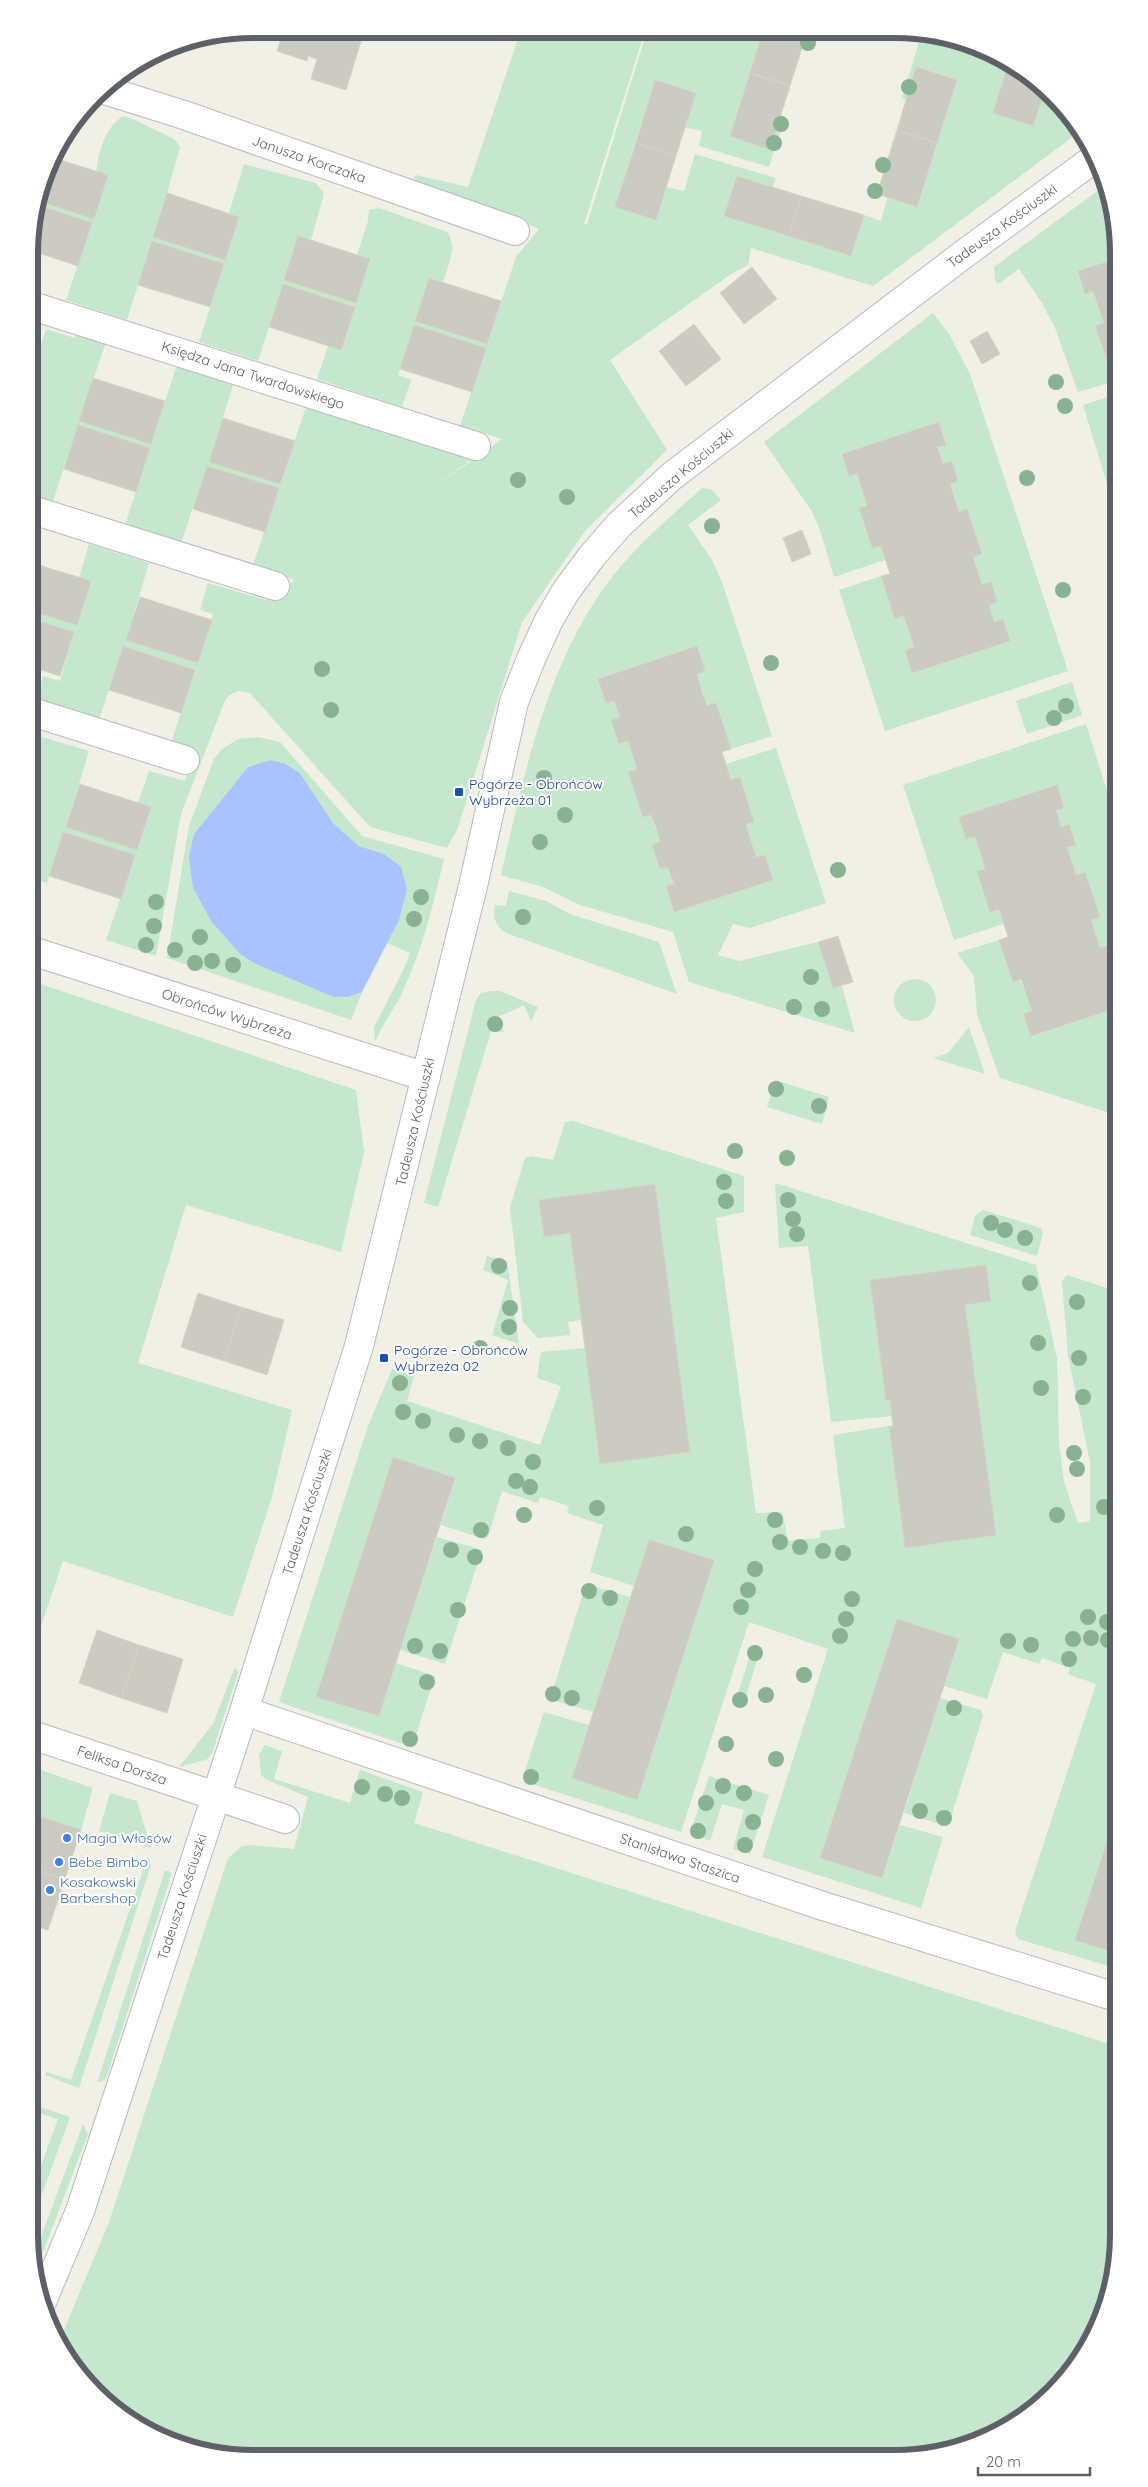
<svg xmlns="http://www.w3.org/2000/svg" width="1148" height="2487" font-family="Quicksand,sans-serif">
<rect width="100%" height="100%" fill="#f0f0e7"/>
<path fill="#c4e7cd" d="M521 30 645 31 584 224H587L647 31 763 32 730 136 770 149 781 115 785 117 769 167 699 146 702 131 685 127 696 93 655 81 615 207 655 220 666 187 684 191 695 154 776 178 773 187 737 176 725 216 851 256 864 215 881 221 887 198 917 207 957 80 916 67 906 100 902 98 922 33H928L925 40C956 42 983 44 1009 61L993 113 1033 126 1044 93 1054 96 1082 130 873 286 751 248 748 265 731 274 610 360 667 450 585 531 522 622 458 828 447 848 370 827 250 693 238 691 228 696 224 703 181 814 156 956 106 940 135 856 63 832 47 883 29 877V778L32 769 29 768V733L89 751 66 827 137 850 151 807 138 803 149 771 185 781 193 755 170 746 195 670 123 646 98 723 35 703 43 676 60 681 74 632 29 618V610L79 578 89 544 149 563 126 640 198 663 213 614 200 610 208 583 266 600 295 580 253 565 279 488 207 466 181 543 125 525 150 448 78 425 53 501 29 494V383L46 329 75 338 76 334 106 342 79 421 151 444 177 365 234 382 209 462 280 484 306 407 472 459 420 497 502 439 460 426 486 348 414 326 398 375 411 380 402 407 317 379 328 346 341 350 354 306 283 284 258 361 199 342 224 264 152 241 127 320 66 300 92 223 38 205 39 201 94 219C95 187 93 135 123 116L131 118 174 139 180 147 167 193 225 260 239 217 229 213 244 164 316 183 324 194 311 240 298 236 370 259 357 255 368 221 369 210 379 208 447 232C458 247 448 265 443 282L429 278 416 321 487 344 516 257 539 229 469 201 419 186 414 177 416 175 468 187Z
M1107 184 1112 194 1119 258 1078 272 1085 293 1093 291 1104 323 1095 326 1108 366 1117 363 1119 380 1078 392 1055 328 1042 303 1019 269 998 284 995 280 994 267Z
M933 313 949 334 970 374 1068 671 885 731 839 590 881 576 895 618 903 615 914 647 905 651 912 673 1010 641 1003 619 994 622 989 605 997 602 991 583 982 585 973 557 982 554 967 510 959 512 950 484 958 481 952 461 943 464 937 447 946 444 939 422 842 454 849 476 857 473 867 506 859 508 872 548 881 546 885 560 834 577 820 530 811 510 764 442Z
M1118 394 1119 399V523L1083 405Z
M702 488 711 489 721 500 688 525 712 560 722 582 772 736 731 749 707 706 697 674 705 671 697 646 598 679 606 703 614 701 620 717 619 744 628 741 637 769 636 794 643 817 651 815 660 842 652 845 660 869 668 867 674 884 666 887 674 912 773 880 765 855 756 857 746 824 754 821 740 777 731 780 726 764 776 748 826 903 750 928 733 924 718 955 739 961 818 942 833 988 842 986 855 1033 689 982 673 932 580 905 543 887 501 875C524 775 545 670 606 585 633 548 669 518 702 488Z
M1072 682 1082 715 1027 734 1016 701Z
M1086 724 1119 829V982L1112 985 1107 968 1115 965 1109 945 1100 948 1091 920 1099 917 1085 872 1076 875 1067 847 1076 844 1069 824 1061 827 1056 810 1064 807 1057 786 959 817 966 839 975 837 985 869 977 871 990 911 999 909 1003 924 954 940 903 785Z
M258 737 280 742 362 836 444 859C433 905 422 952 401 995 393 1011 382 1025 375 1042L374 1027 403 971 410 953 387 943 399 920 384 854 359 846 333 823 300 773 284 763 270 760 248 767 194 834 193 888 211 921 240 954 348 997 362 992 351 1020 167 958 189 826 214 759 222 749 238 739Z
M509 891 546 901 570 914 659 942 677 994 506 933C495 926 493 919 495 905L506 906Z
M999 940C1013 963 1023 985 1032 1011L1023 1014 1031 1036 1119 1007V1116L1000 1078 977 1014 974 976 957 953Z
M894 1000a21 21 0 1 1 42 0a21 21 0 1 1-42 0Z
M29 980 356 1090 364 1152 341 1252 186 1205 138 1363 292 1410 272 1497 233 1617 63 1561 29 1661Z
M490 991H500L538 1007 531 1021 524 1005 498 1017 504 1032 491 1031 438 1207 424 1203 476 1000 481 993Z
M969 1027 985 1074 933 1058 948 1053Z
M775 1080 829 1097 822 1124 767 1107Z
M573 1121 744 1176V1212L716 1218 756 1513 782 1512 788 1541 820 1538 821 1531 845 1528 833 1435 889 1426 905 1548 995 1535 965 1305 991 1301 985 1265 870 1280 886 1400H890L892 1416 831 1422 808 1246 779 1248 775 1183 1036 1265 1057 1358 1059 1442 1064 1482 1078 1523 1090 1521V1462L1068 1356 1062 1281 1067 1275 1119 1292V1805L1075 1940 1119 1954V1969L1018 1939 1015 1931 1096 1684 1068 1674 1070 1668 1042 1658 1039 1664 1003 1652 987 1699 944 1686 959 1639 897 1619 820 1858 882 1878 900 1825 943 1837 921 1908 762 1857 828 1649 749 1622 681 1832 526 1782 523 1777 544 1712 589 1725 572 1778 637 1799 649 1540 634 1586 590 1572 603 1525 567 1513 569 1506 540 1497 538 1503 502 1491 488 1537 484 1539 441 1525 455 1478 393 1457 316 1697 379 1716 396 1663 435 1676 412 1747 279 1702 368 1426 392 1369 414 1376 407 1401 540 1445 561 1386 537 1378 541 1352 585 1348 600 1463 690 1451 655 1184 539 1200 544 1236 570 1233 581 1320 568 1322 570 1335 538 1338 523 1322 510 1207 525 1158 531 1156 553 1160 565 1122Z
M983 1210 1041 1228 1043 1233 1037 1256 970 1235 975 1216Z
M487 1256 507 1261 519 1344 492 1335 508 1280 483 1270Z
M437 1537 482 1550 445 1664 400 1650Z
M586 1584 630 1597 593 1712 550 1699Z
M753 1646 761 1648 742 1708 734 1705Z
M235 1667 238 1673 213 1751 208 1759 179 1767 213 1724Z
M940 1698 981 1710 983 1716 949 1823 943 1825 904 1813Z
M265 1745 282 1751 274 1779 350 1803 360 1770 423 1792 414 1823 1119 2047V2250L1102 2321 1064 2382 1020 2421 954 2451 896 2458 209 2454C191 2448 171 2443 154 2435 118 2419 75 2378 59 2342L109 2222 228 1858 242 1846 249 1845 294 1849 308 1797 267 1780 261 1775 259 1755Z
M29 1766 93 1788 81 1830 29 1813Z
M709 1776 769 1795 750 1854 733 1849 744 1810 722 1804 710 1841 690 1834Z
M110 1793 137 1801 151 1848 99 1831Z
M148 1856 151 1865 79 2088 45 2075 47 2072 71 2080Z
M165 1870 172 1873 106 2079 97 2083Z
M34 2105 70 2117 29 2230V2199L58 2119 32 2111Z
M83 2124 88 2134 34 2276 32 2261Z"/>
<path fill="#a9c3fe" d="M270 760 284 763 300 773 333 823 359 846 384 854 401 867 407 889 399 920 362 992 348 997H334L256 964 240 954 211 921 193 888 189 856 194 834 248 767Z"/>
<path fill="#cbcbc3" stroke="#d5d4c5" d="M284 29H353L351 35 362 38 346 90 311 79 317 59 308 56 307 61 277 51Z
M763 32H807L790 86 750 73Z
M928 33H939L969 43 966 53 925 40Z
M1009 61 1046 87 1033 126 993 113Z
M916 67 957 80 937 143 897 130Z
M750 73 790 86 770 150 730 136Z
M655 80 696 93 676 156 636 143Z
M897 130 937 143 917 207 877 194Z
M636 143 676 156 656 220 615 207Z
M51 157 108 175 94 219 39 201Z
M737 176 801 196 789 236 724 216Z
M167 193 239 217 225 260 153 237Z
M801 196 864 215 851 256 789 236Z
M38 205 92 223 78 266 29 250V237Z
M298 236 370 259 356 303 284 280Z
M152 241 224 264 210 307 138 285Z
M1119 258V370L1117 363 1109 366 1095 326 1104 323 1093 291 1085 294 1078 271Z
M752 267 777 299 744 324 720 293Z
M429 278 501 301 487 344 415 321Z
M283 284 355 307 341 350 269 327Z
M694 324 721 359 686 386 659 351Z
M414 325 486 348 472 392 400 369Z
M987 331 1000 354 982 364 970 341Z
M29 356 37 358 29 383Z
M93 378 165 401 151 444 79 421Z
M223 418 295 441 280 484 209 462Z
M939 422 946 445 937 447 943 464 952 461 958 481 950 484 954 497 959 512 967 509 982 554 973 557 982 585 991 582 997 602 989 605 994 622 1003 619 1010 641 912 673 905 651 914 647 909 631 903 615 895 619 881 576 890 574 881 546 872 548 866 529 859 508 867 506 857 473 849 476 842 454Z
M78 425 150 448 136 492 64 469Z
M207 466 279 488 265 532 193 509Z
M802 530 811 554 792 562 783 538Z
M29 562 91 581 77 625 29 610Z
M140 597 212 620 198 663 126 640Z
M29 618 74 632 60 676 29 666Z
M123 646 195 670 181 713 109 690Z
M697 646 705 671 697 674 702 692 707 706 716 703 731 749 722 752 731 780 740 777 754 822 746 824 750 838 756 857 765 855 773 880 674 912 666 886 674 884 668 867 660 869 652 845 660 842 656 827 651 815 643 817 628 772 637 769 628 741 619 744 611 720 620 717 614 701 606 703 598 679Z
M80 784 151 807 137 850 66 827Z
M1057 785 1064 808 1056 810 1061 827 1069 824 1076 845 1067 847 1072 862 1076 875 1085 872 1100 917 1091 920 1100 948 1109 945 1115 965 1107 968 1112 985 1119 982V1007L1031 1036 1023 1014 1032 1011 1026 994 1021 979 1013 982 999 940 1008 937 999 909 990 912 977 871 985 869 980 851 975 837 966 839 959 817Z
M63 832 135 855 121 899 49 876Z
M838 936 853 982 833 988 818 942Z
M655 1184 690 1452 600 1464 570 1233 544 1237 539 1200Z
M986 1265 991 1301 965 1305 996 1535 905 1548 889 1426H893L890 1400 886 1401 870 1280Z
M198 1293 241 1307 224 1361 181 1347Z
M241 1307 284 1320 267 1375 224 1361Z
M393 1457 455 1478 379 1716 316 1697Z
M649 1540 714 1560 637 1800 572 1778Z
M897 1619 959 1639 882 1878 820 1858Z
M97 1630 139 1645 121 1698 79 1683Z
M139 1645 183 1659 167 1713 121 1698Z
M1119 1805V1954L1075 1940Z
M29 1813 81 1830 65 1879 29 1868Z
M29 1868 65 1879 48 1930 29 1924Z
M29 1959 38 1961 29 1991Z"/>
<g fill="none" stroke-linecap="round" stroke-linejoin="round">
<defs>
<path id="minor" d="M101 89 181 114 515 231
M29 305 476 446
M29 509 275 586
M29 711 185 760
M29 950 426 1077
M244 1711 823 1906 1119 1998
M29 1734 285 1819
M41 2304 80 2211 244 1711 359 1346 473 886 514 702 531 659 549 620 566 591 592 556 619 525 672 476 960 257 1095 158"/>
</defs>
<use href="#minor" stroke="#b9bac0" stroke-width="30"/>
<use href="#minor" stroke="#fff" stroke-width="28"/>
</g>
<g fill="#89b292">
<circle cx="808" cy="43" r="8"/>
<circle cx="909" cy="87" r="8"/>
<circle cx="781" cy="124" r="8"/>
<circle cx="774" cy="143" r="8"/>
<circle cx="883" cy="165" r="8"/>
<circle cx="875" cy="191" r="8"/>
<circle cx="1056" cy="382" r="8"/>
<circle cx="1065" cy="406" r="8"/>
<circle cx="1027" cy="478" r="8"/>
<circle cx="518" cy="480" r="8"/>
<circle cx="567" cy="497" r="8"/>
<circle cx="712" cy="526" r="8"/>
<circle cx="1063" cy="590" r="8"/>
<circle cx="771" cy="663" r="8"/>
<circle cx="322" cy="669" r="8"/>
<circle cx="1066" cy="706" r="8"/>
<circle cx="331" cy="710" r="8"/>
<circle cx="1054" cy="718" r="8"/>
<circle cx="544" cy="778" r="8"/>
<circle cx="565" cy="815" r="8"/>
<circle cx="540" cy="842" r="8"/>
<circle cx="838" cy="870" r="8"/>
<circle cx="421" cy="897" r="8"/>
<circle cx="156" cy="902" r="8"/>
<circle cx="523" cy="917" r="8"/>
<circle cx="414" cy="919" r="8"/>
<circle cx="154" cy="926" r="8"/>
<circle cx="200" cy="937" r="8"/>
<circle cx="146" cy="945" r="8"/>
<circle cx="175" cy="950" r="8"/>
<circle cx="212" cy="961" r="8"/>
<circle cx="195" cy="963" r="8"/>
<circle cx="233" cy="965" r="8"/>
<circle cx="811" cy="977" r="8"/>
<circle cx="794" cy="1007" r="8"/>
<circle cx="822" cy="1009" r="8"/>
<circle cx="495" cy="1024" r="8"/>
<circle cx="776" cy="1089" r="8"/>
<circle cx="819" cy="1106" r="8"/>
<circle cx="735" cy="1151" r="8"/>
<circle cx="787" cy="1158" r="8"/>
<circle cx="724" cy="1182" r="8"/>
<circle cx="788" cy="1200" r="8"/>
<circle cx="726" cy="1201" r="8"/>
<circle cx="793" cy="1219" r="8"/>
<circle cx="991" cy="1223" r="8"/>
<circle cx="1005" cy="1230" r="8"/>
<circle cx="797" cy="1234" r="8"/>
<circle cx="1025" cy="1238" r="8"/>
<circle cx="499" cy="1266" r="8"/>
<circle cx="1030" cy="1283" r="8"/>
<circle cx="1077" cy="1302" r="8"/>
<circle cx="510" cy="1308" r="8"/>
<circle cx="509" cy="1327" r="8"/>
<circle cx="1038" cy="1343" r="8"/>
<circle cx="480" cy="1348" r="8"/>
<circle cx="1079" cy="1358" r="8"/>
<circle cx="400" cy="1383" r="8"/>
<circle cx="1041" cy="1388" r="8"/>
<circle cx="1083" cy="1397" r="8"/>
<circle cx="403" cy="1412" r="8"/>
<circle cx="423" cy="1421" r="8"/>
<circle cx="457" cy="1435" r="8"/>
<circle cx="480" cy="1441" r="8"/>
<circle cx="508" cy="1448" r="8"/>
<circle cx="1074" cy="1453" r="8"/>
<circle cx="533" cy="1462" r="8"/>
<circle cx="1077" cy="1469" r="8"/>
<circle cx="516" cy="1481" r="8"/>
<circle cx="530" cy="1487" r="8"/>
<circle cx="1104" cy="1507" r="8"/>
<circle cx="597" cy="1508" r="8"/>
<circle cx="524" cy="1515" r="8"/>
<circle cx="1057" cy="1515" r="8"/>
<circle cx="775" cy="1520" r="8"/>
<circle cx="481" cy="1530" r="8"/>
<circle cx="686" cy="1534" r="8"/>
<circle cx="780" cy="1542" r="8"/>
<circle cx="800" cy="1547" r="8"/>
<circle cx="451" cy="1550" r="8"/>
<circle cx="823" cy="1551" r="8"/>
<circle cx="843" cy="1553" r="8"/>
<circle cx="475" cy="1557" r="8"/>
<circle cx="755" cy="1569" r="8"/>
<circle cx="748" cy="1590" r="8"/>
<circle cx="589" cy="1591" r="8"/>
<circle cx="610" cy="1598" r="8"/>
<circle cx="852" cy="1599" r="8"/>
<circle cx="741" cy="1607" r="8"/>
<circle cx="458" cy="1610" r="8"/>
<circle cx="1088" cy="1617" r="8"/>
<circle cx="846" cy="1619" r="8"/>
<circle cx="1107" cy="1622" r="8"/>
<circle cx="840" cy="1636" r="8"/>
<circle cx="1091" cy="1638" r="8"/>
<circle cx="1073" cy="1639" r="8"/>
<circle cx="1108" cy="1640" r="8"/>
<circle cx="1008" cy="1641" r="8"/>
<circle cx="1031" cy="1645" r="8"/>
<circle cx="415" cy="1646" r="8"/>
<circle cx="440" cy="1651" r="8"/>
<circle cx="755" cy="1653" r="8"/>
<circle cx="1069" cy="1659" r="8"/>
<circle cx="804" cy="1675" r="8"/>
<circle cx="427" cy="1682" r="8"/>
<circle cx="553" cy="1694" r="8"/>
<circle cx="766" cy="1695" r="8"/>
<circle cx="572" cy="1698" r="8"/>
<circle cx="740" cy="1700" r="8"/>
<circle cx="954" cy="1708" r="8"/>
<circle cx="410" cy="1739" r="8"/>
<circle cx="726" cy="1744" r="8"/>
<circle cx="776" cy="1759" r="8"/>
<circle cx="531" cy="1777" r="8"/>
<circle cx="723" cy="1786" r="8"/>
<circle cx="362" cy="1787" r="8"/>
<circle cx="744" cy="1793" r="8"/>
<circle cx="385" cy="1794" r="8"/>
<circle cx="402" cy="1798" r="8"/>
<circle cx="706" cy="1803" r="8"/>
<circle cx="920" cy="1811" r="8"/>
<circle cx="944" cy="1818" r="8"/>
<circle cx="753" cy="1822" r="8"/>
<circle cx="698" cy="1831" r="8"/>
<circle cx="745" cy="1845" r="8"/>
</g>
<g fill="#1a4fb4" stroke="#fff" stroke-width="2">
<rect x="454" y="787" width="10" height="10" rx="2.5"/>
<rect x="379" y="1353" width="10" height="10" rx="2.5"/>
</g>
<g fill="#3f7fe0" stroke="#fff" stroke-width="2">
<circle cx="67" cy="1838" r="5"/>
<circle cx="59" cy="1862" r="5"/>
<circle cx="50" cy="1890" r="5"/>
</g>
<g text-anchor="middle" stroke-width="4" stroke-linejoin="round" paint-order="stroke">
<g font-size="14" fill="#5e6067" stroke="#fff">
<text transform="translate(309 159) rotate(19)" y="5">Janusza Korczaka</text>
<text transform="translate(1002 226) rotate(-36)" y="5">Tadeusza Kościuszki</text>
<text transform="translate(253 375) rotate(18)" y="5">Księdza Jana Twardowskiego</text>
<text transform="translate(681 473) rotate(-40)" y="5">Tadeusza Kościuszki</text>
<text transform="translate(227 1014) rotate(18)" y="5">Obrońców Wybrzeża</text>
<text transform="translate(415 1122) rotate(-77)" y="5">Tadeusza Kościuszki</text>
<text transform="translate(307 1512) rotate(-72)" y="5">Tadeusza Kościuszki</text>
<text transform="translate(122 1765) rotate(19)" y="5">Feliksa Dorsza</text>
<text transform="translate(680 1858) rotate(19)" y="5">Stanisława Staszica</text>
<text transform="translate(182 1897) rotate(-72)" y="5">Tadeusza Kościuszki</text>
</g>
<g font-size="14" fill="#164399" stroke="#fff" text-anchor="start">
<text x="469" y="789">Pogórze - Obrońców<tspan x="469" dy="16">Wybrzeża 01</tspan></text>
<text x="394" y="1355">Pogórze - Obrońców<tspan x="394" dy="16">Wybrzeża 02</tspan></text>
</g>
<g font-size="14" fill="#366cbe" stroke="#fff" text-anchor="start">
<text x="77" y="1843">Magia Włosów</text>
<text x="69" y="1867">Bebe Bimbo</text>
<text x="60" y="1887">Kosakowski<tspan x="60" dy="16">Barbershop</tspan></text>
</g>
</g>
<path d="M0 0H1148V2487H0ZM253 38H895A215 215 0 0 1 1110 253V2235A215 215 0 0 1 895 2450H253A215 215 0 0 1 38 2235V253A215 215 0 0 1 253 38Z" fill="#fff" fill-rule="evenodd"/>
<path fill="none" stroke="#5e6067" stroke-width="6" d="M253 38H895A215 215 0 0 1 1110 253V2235A215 215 0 0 1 895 2450H253A215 215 0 0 1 38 2235V253A215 215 0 0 1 253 38Z"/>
<path d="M978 2467v8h112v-8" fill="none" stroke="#5e6067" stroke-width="2.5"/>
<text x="986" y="2467" font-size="15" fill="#5e6067" stroke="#ffffff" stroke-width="4" paint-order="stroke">20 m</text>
</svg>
